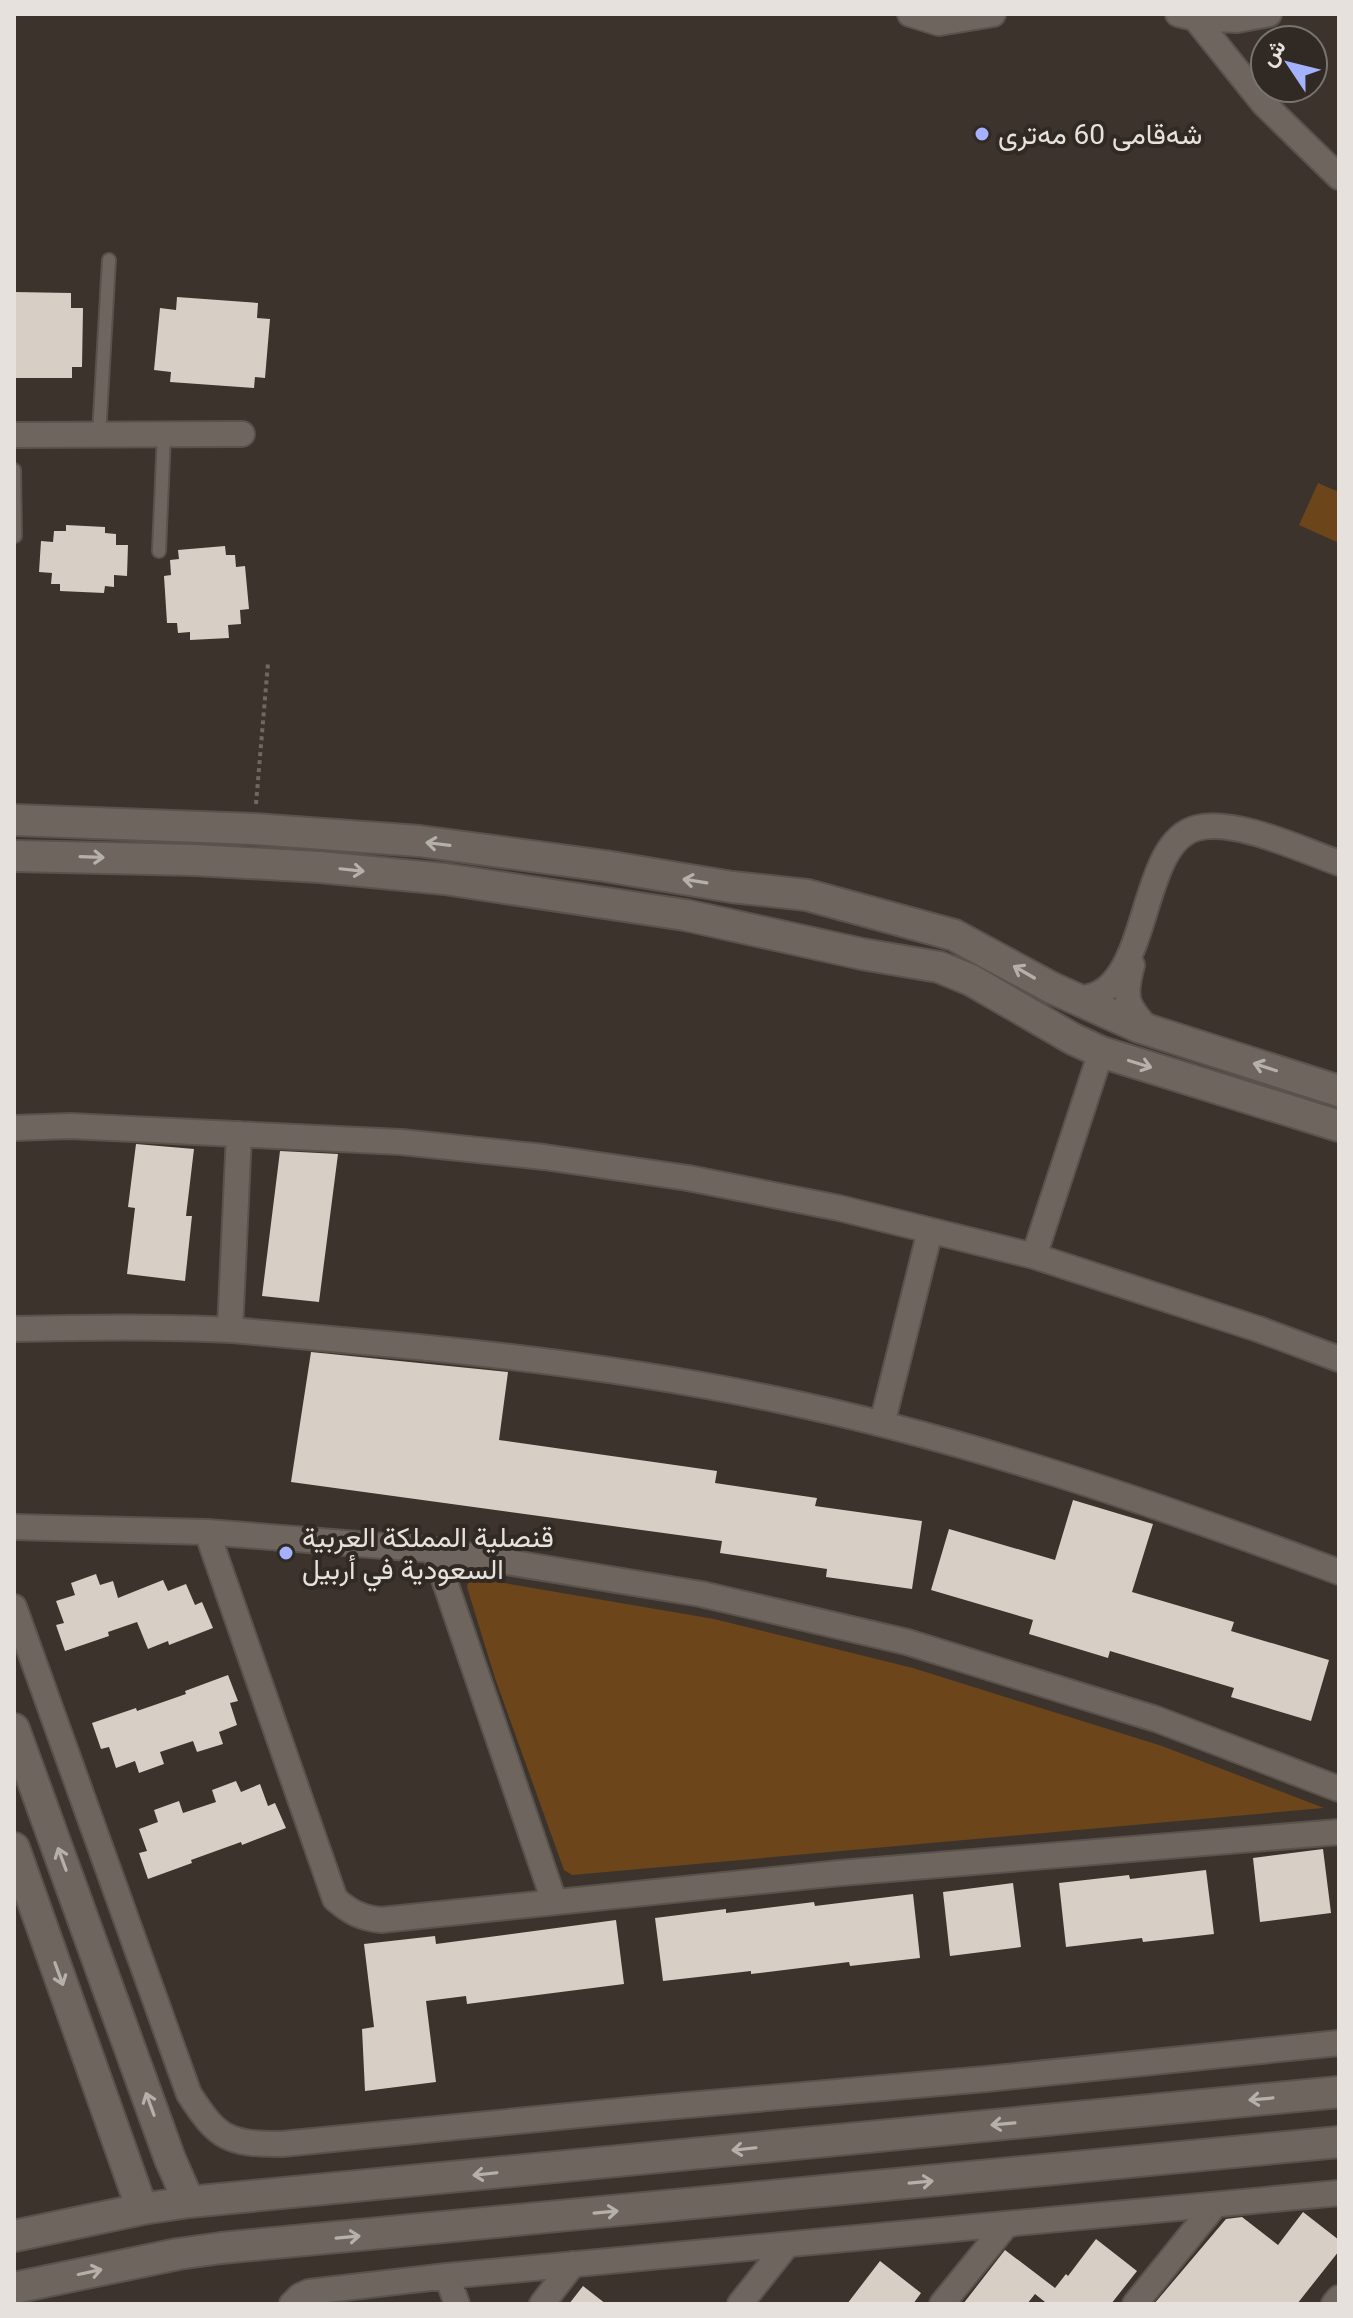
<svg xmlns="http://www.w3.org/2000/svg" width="1353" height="2318" font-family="Roboto,Vazirmatn,sans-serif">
<rect width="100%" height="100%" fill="#3b332c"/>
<path fill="#6c451a" d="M1318 483 1339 492V543L1299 525Z
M475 1578 714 1619 913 1668 1162 1746 1324 1808 572 1875 564 1870 495 1678 467 1587 468 1583Z"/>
<path fill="#d7cec5" d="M14 292 71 293V308H83L82 367H72V378H14Z
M177 297 258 303 257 318 270 319 265 378 255 377 254 388 170 382 171 372 154 370 160 308 176 310Z
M66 525 105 527V533L116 534V545H128L127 576 114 575V587L105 586 104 593 60 591V584H51L52 573 39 572 41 541 53 542 54 531H66Z
M225 546 226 555H235L236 567 245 566 249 609 240 610 241 624 228 625 229 638 190 640V632L178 633 177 623H167L164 576 171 575 170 560 179 559 178 550Z
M136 1144 194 1149 186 1216H192L185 1281 127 1274 135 1208 128 1207Z
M280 1151 338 1154 319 1302 262 1296Z
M311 1352 508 1372 499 1440 717 1471 715 1483 817 1498 815 1506 922 1521 912 1589 826 1577 827 1569 720 1553 722 1541 291 1482Z
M1073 1500 1153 1524 1132 1592 1234 1622 1231 1631 1329 1660 1311 1721 1231 1697 1234 1688 1110 1651 1108 1658 1029 1634 1033 1620 931 1590 949 1529 1055 1560Z
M96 1574 100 1585 113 1581 118 1598 163 1580 168 1591 186 1584 195 1605 202 1602 213 1628 169 1645 168 1641 148 1649 137 1622 108 1632 109 1636 65 1651 56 1625 64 1623 56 1601 75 1595 71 1583Z
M228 1675 238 1701 230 1703 237 1725 219 1732 223 1744 197 1752 193 1741 160 1752 164 1764 139 1773 135 1761 116 1768 109 1747 101 1749 92 1723 136 1708 137 1711 166 1701 186 1694 185 1691Z
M236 1781 241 1792 260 1784 268 1806 275 1803 286 1828 242 1845 241 1842 191 1860 192 1863 148 1879 139 1853 147 1851 139 1829 158 1822 154 1810 179 1801 183 1813 216 1802 212 1790Z
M1323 1849 1331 1913 1260 1922 1253 1858Z
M1206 1870 1214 1934 1143 1942 1142 1938 1066 1947 1059 1883 1129 1875 1130 1879Z
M1013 1883 1021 1947 950 1956 943 1892Z
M913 1894 920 1958 850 1966 849 1962 751 1974V1971L663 1981 655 1918 726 1909V1913L814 1902 815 1906Z
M616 1920 624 1984 467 2004 466 1996 426 2001 436 2082 365 2091 362 2029 374 2027 364 1944 435 1936 436 1944Z
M1303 2212 1339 2240V2251L1297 2304H1154L1226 2219 1242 2217 1278 2245Z
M1096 2239 1137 2271 1111 2304H1043L1045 2302 1035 2294 1027 2304H963L1005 2250 1055 2288 1066 2274 1068 2276Z
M880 2261 921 2293 913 2304H847Z
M583 2286 606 2304H569Z"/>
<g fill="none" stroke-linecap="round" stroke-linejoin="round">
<defs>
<path id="service" d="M99 435 109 260
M14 470 15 536
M159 551 164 435"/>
<path id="minor" d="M910 14 939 23 993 14
M1178 14 1195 18 1264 104 1339 177
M1195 18 1237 20 1269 14
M14 435 242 434
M1132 965C1123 999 1126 1006 1150 1031
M1071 998C1155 1007 1133 844 1197 828 1235 818 1302 850 1339 863
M14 1128 70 1126 401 1142 544 1157 688 1178 839 1208 1034 1256 1258 1329 1339 1359
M1034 1256 1101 1052
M14 1329C87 1327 159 1326 232 1330 280 1334 327 1339 375 1343 511 1355 645 1372 779 1400 970 1440 1156 1504 1339 1572
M230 1330 239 1134
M882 1424 930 1231
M14 1527 207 1532 434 1550 701 1594 907 1642 1156 1719 1339 1789
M207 1532 335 1899C350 1912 361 1918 381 1920L840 1873 1339 1832
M434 1550 554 1901
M14 1607 189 2094C218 2139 228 2144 282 2144L630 2110 986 2079 1339 2043
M447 2276 457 2304
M292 2304 300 2296 309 2292 447 2276 1339 2193
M542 2304 573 2264
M740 2304 786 2246
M942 2304 1007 2224
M1135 2304 1215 2205
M1334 2304 1339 2298"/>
<path id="tertiary" d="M14 820 254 829 419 841 605 866 732 887 807 895 954 935 1052 988 1139 1027 1339 1091
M14 856 195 860 319 867 445 879 685 915 862 954 939 967 971 980 1073 1039 1101 1052 1339 1126
M14 1729 170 2159 189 2202
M14 1848 142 2209
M14 2236 142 2209 189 2202 1339 2092
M14 2288 178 2254 221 2248 1339 2142"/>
</defs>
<use href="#service" stroke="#59524d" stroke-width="16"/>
<use href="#minor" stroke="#59524d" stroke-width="28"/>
<use href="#tertiary" stroke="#59524d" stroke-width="34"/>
<path stroke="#706862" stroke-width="4" stroke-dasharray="4 4" stroke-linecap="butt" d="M256 804 268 663"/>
<use href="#service" stroke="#6e665e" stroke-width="12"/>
<use href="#minor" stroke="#6e665e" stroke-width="24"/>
<use href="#tertiary" stroke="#6e665e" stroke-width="30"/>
</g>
<defs><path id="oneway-shaft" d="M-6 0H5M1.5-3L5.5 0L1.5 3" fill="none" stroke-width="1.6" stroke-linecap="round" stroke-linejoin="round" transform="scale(2)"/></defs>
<g stroke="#b6b0aa">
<use href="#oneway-shaft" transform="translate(438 844) rotate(-173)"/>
<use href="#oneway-shaft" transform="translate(92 857) rotate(2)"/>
<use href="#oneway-shaft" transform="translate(352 870) rotate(6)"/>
<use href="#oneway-shaft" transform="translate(695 881) rotate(-171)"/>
<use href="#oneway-shaft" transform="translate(1024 972) rotate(-150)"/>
<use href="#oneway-shaft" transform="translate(1140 1064) rotate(17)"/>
<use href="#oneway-shaft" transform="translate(1265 1067) rotate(-162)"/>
<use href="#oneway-shaft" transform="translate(62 1859) rotate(-110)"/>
<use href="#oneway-shaft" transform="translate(59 1974) rotate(70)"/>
<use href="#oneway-shaft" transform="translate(1261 2099) rotate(175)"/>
<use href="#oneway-shaft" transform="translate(150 2104) rotate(-110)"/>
<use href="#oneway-shaft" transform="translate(1003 2124) rotate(175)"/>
<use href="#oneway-shaft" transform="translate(744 2149) rotate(174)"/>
<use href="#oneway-shaft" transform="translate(485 2174) rotate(174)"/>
<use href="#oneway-shaft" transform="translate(921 2182) rotate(-5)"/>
<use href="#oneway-shaft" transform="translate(606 2212) rotate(-5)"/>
<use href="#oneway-shaft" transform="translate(348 2237) rotate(-5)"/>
<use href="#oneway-shaft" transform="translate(90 2272) rotate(-12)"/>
</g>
<g fill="#a4b1fc" stroke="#312923" stroke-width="3">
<circle cx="982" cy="134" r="8"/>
<circle cx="286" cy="1553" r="8"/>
</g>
<g text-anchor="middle" stroke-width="8" stroke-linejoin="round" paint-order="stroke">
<g font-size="28" fill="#e6e1dc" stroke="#312923" text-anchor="start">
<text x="998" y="144">شەقامی 60 مەتری</text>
<text x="302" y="1547">قنصلية المملكة العربية<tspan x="302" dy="32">السعودية في أربيل</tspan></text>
</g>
</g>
<rect width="1353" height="2318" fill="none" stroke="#e6e1dc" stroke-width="32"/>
<g transform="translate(1289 64) rotate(305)"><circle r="38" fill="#312923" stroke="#79736d" stroke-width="2"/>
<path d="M0-6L14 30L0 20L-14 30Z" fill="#a4b1fc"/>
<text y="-12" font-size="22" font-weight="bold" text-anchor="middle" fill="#e6e1dc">ش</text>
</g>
</svg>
